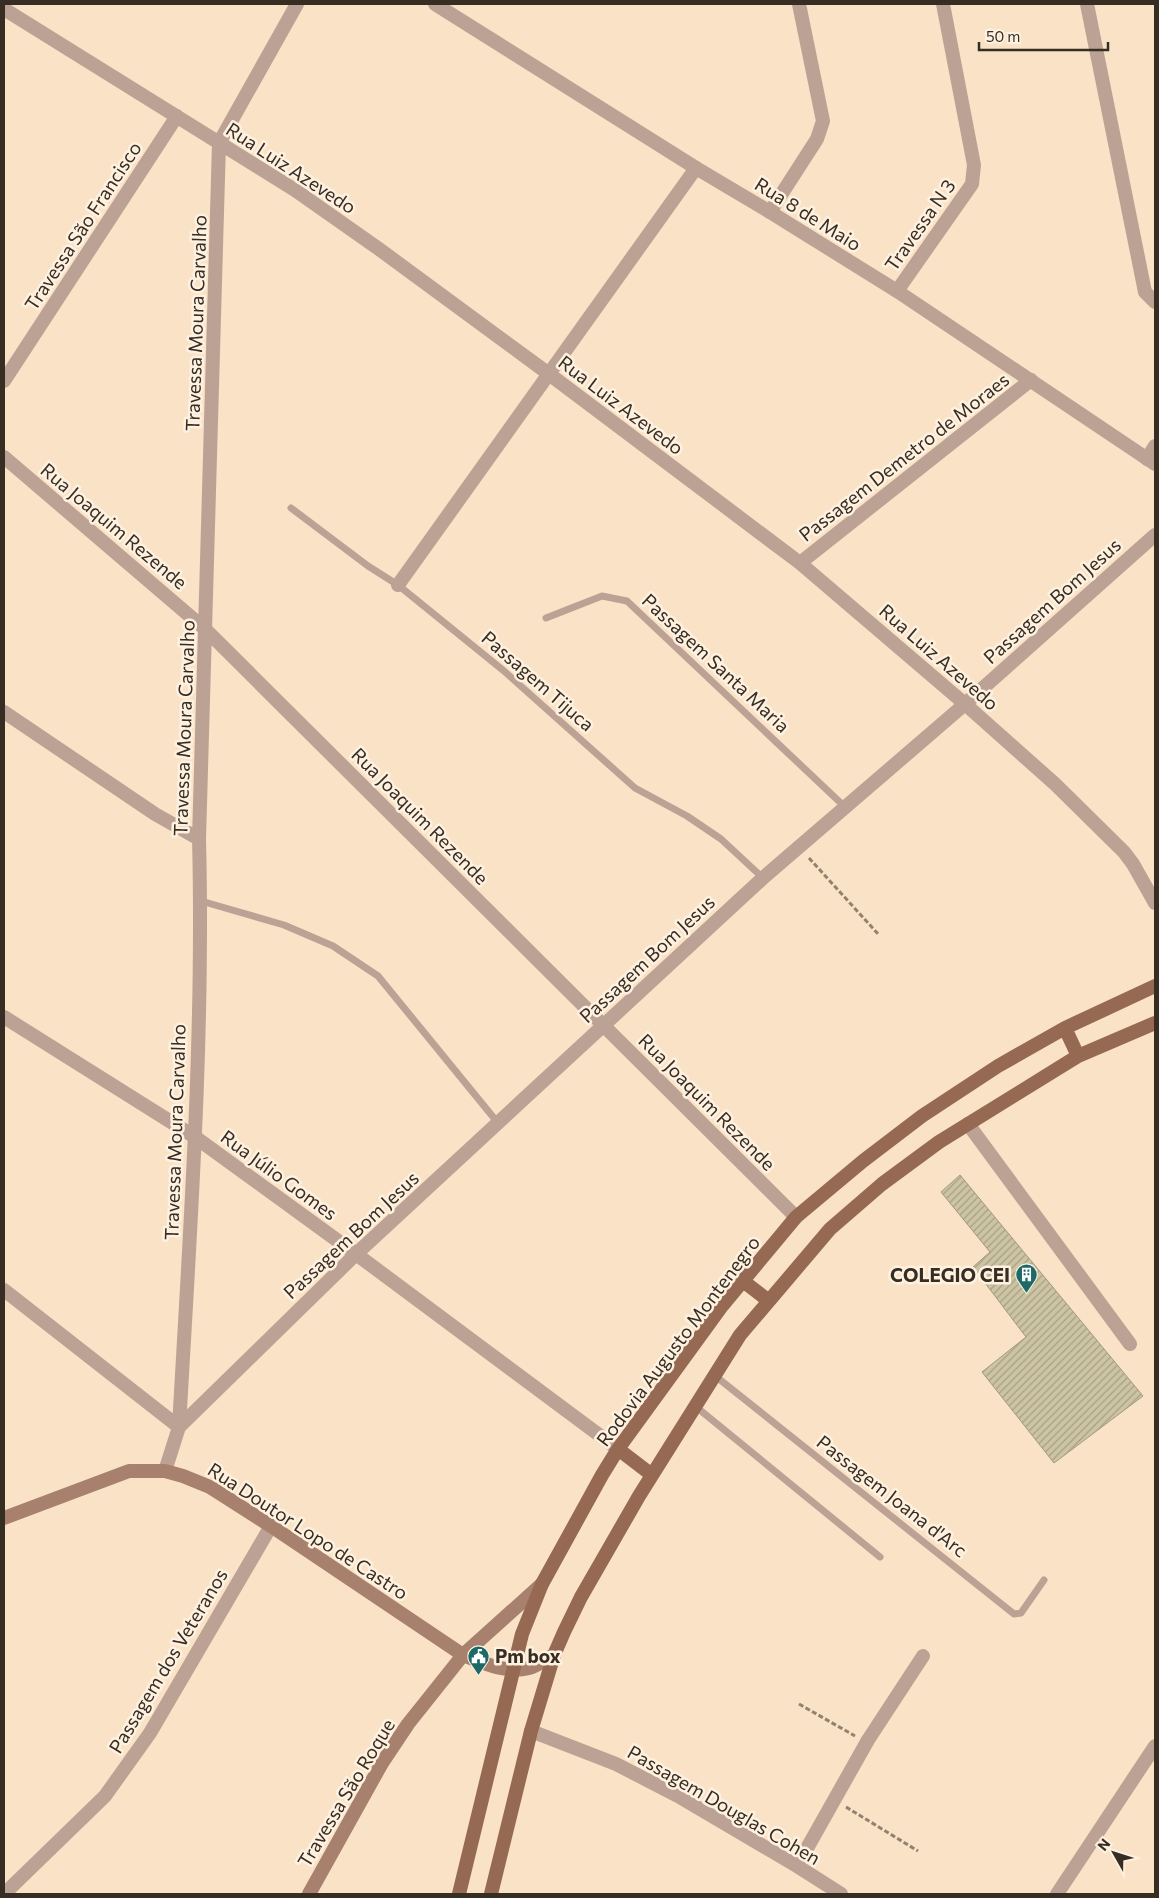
<svg xmlns="http://www.w3.org/2000/svg" width="1159" height="1898" font-family="Commissioner,sans-serif">
<defs>
<pattern id="building-hatch" width="6" height="6" patternUnits="userSpaceOnUse" patternTransform="scale(1.25)"><rect width="6" height="6" fill="#ccc4a3"/><path d="M-1 1l2-2M0 6l6-6M5 7l2-2" fill="none" stroke="#a6a084"/></pattern>
</defs>
<rect width="100%" height="100%" fill="#f9e2c6"/>
<path fill="url(#building-hatch)" stroke="#a19a7a" d="M960 1175 1143 1396 1054 1463 982 1372 1026 1337 973 1267 990 1252 941 1192Z"/>
<g fill="none" stroke-linecap="round" stroke-linejoin="round">
<path stroke="#91826f" stroke-width="3" stroke-dasharray="5 2.5" stroke-linecap="butt" d="M809 858 879 935
M799 1704 855 1736
M846 1807 918 1851"/>
<path stroke="#bca295" stroke-width="7" d="M291 508 368 566 398 585 504 671 635 788 687 816 721 839 763 878
M546 618 602 596 627 601 845 807
M201 901 284 925 333 946 378 976 498 1123
M714 1375 1014 1614 1021 1613 1044 1580
M695 1406 880 1557"/>
<path stroke="#bca295" stroke-width="14" d="M1087 4 1145 292 1155 302
M4 9 295 190 379 249 549 374 800 563 965 704 1055 784 1124 852 1133 864 1155 903
M770 212 817 139 823 121 799 4
M897 291 972 184 974 165 943 4
M4 381 177 116
M4 457 205 629 796 1217
M1147 459 1155 446
M800 563 1031 380
M398 585 696 168
M4 712 155 814 199 839
M4 1017 195 1137 356 1254 618 1449
M968 1124 1130 1344
M4 1290 179 1427
M179 1427 356 1254 763 878 965 704 1155 535
M165 1471 179 1427C190 1231 204 1035 199 839L219 143 297 4
M531 1731 616 1764 678 1796 797 1866 841 1894
M797 1866 868 1740 923 1656
M4 1894 105 1796 150 1733 271 1526
M1057 1894 1155 1746"/>
<path stroke="#bca295" stroke-width="14" d="M435 4 696 168 770 212 897 291 1155 464"/>
<path stroke="#a7816e" stroke-width="14" d="M4 1518 129 1471H165L183 1476 210 1487 271 1526 463 1655C483 1663 506 1674 529 1668 537 1666 546 1659 554 1655
M309 1894 382 1763 408 1724 463 1655 542 1584"/>
<path stroke="#966952" stroke-width="14" d="M1065 1028 1078 1056
M743 1281 769 1301
M618 1449 652 1475
M459 1894 522 1634 542 1584 602 1475 618 1449 722 1306 796 1217 863 1161 922 1116 998 1066 1065 1028 1155 986
M491 1894 531 1731 554 1655 564 1632 581 1597 639 1496 740 1335 830 1229 882 1184 939 1142 1078 1056 1155 1023"/>
</g>
<defs>
<symbol id="building-pin" viewBox="-11 -11 22 30"><path d="M0 17L-7.5 6A9.5 9.5 0 1 1 7.5 6Z" fill="#1c6968" stroke="#fff1e0"/><path d="M-4-6H4V6H1V3H-1V6H-4ZM-2.5-4.3h1.7v1.8h-1.7ZM.8-4.3h1.7v1.8H.8ZM-2.5-1h1.7V.8h-1.7ZM.8-1h1.7V.8H.8Z" fill="#fff"/></symbol>
<symbol id="civic-pin" viewBox="-11 -11 22 30"><path d="M0 17L-7.5 6A9.5 9.5 0 1 1 7.5 6Z" fill="#1c6968" stroke="#fff1e0"/><path d="M-.6-6.5H3V-4.5H.6V-3L4-1V1h2V6H-6V1h2V-1L-.6-3ZM-1.2 2.5V6h2.4V2.5Z" fill="#fff"/></symbol>
</defs>
<g fill-rule="evenodd">
<use href="#building-pin" x="1014" y="1262" width="25" height="34"/>
<use href="#civic-pin" x="466" y="1644" width="25" height="34"/>
</g>
<g text-anchor="middle" stroke-width="5" stroke-linejoin="round" paint-order="stroke">
<g font-size="19" fill="#362d23" stroke="#fff1e0">
<text transform="translate(291 168) rotate(33)" y="7">Rua Luiz Azevedo</text>
<text transform="translate(808 214) rotate(32)" y="7">Rua 8 de Maio</text>
<text transform="translate(920 225) rotate(-55)" y="7">Travessa N 3</text>
<text transform="translate(83 226) rotate(-57)" y="7">Travessa São Francisco</text>
<text transform="translate(196 323) rotate(-88)" y="7">Travessa Moura Carvalho</text>
<text transform="translate(621 405) rotate(37)" y="7">Rua Luiz Azevedo</text>
<text transform="translate(904 457) rotate(-38)" y="7">Passagem Demetro de Moraes</text>
<text transform="translate(114 526) rotate(40)" y="7">Rua Joaquim Rezende</text>
<text transform="translate(1052 601) rotate(-42)" y="7">Passagem Bom Jesus</text>
<text transform="translate(939 657) rotate(41)" y="7">Rua Luiz Azevedo</text>
<text transform="translate(716 663) rotate(43)" y="7">Passagem Santa Maria</text>
<text transform="translate(538 681) rotate(41)" y="7">Passagem Tijuca</text>
<text transform="translate(184 728) rotate(-88)" y="7">Travessa Moura Carvalho</text>
<text transform="translate(420 816) rotate(45)" y="7">Rua Joaquim Rezende</text>
<text transform="translate(647 959) rotate(-43)" y="7">Passagem Bom Jesus</text>
<text transform="translate(707 1102) rotate(45)" y="7">Rua Joaquim Rezende</text>
<text transform="translate(175 1132) rotate(-88)" y="7">Travessa Moura Carvalho</text>
<text transform="translate(279 1175) rotate(36)" y="7">Rua Júlio Gomes</text>
<text transform="translate(351 1235) rotate(-43)" y="7">Passagem Bom Jesus</text>
<text transform="translate(678 1341) rotate(-53)" y="7">Rodovia Augusto Montenegro</text>
<text transform="translate(892 1496) rotate(38)" y="7">Passagem Joana d'Arc</text>
<text transform="translate(308 1531) rotate(33)" y="7">Rua Doutor Lopo de Castro</text>
<text transform="translate(168 1661) rotate(-59)" y="7">Passagem dos Veteranos</text>
<text transform="translate(346 1793) rotate(-59)" y="7">Travessa São Roque</text>
<text transform="translate(724 1805) rotate(30)" y="7">Passagem Douglas Cohen</text>
</g>
<g font-size="19" font-weight="bold" fill="#362d23" stroke="#fff1e0" text-anchor="end">
<text x="1010" y="1282">COLEGIO CEI</text>
<text x="495" y="1663" text-anchor="start">Pm box</text>
</g>
</g>
<rect width="1159" height="1898" fill="none" stroke="#362d23" stroke-width="10"/>
<g transform="translate(1114 1853) rotate(309)" stroke="#fff1e0" stroke-width="4" paint-order="stroke">
<path d="M0-4L9 19L0 12L-9 19Z" fill="#362d23"/>
<text y="-8" font-size="14" font-weight="bold" text-anchor="middle" fill="#362d23">N</text>
</g>
<path d="M979 42v8h129v-8" fill="none" stroke="#362d23" stroke-width="2.5"/>
<text x="986" y="42" font-size="15" fill="#362d23" stroke="#fff1e0" stroke-width="4" paint-order="stroke">50 m</text>
</svg>
